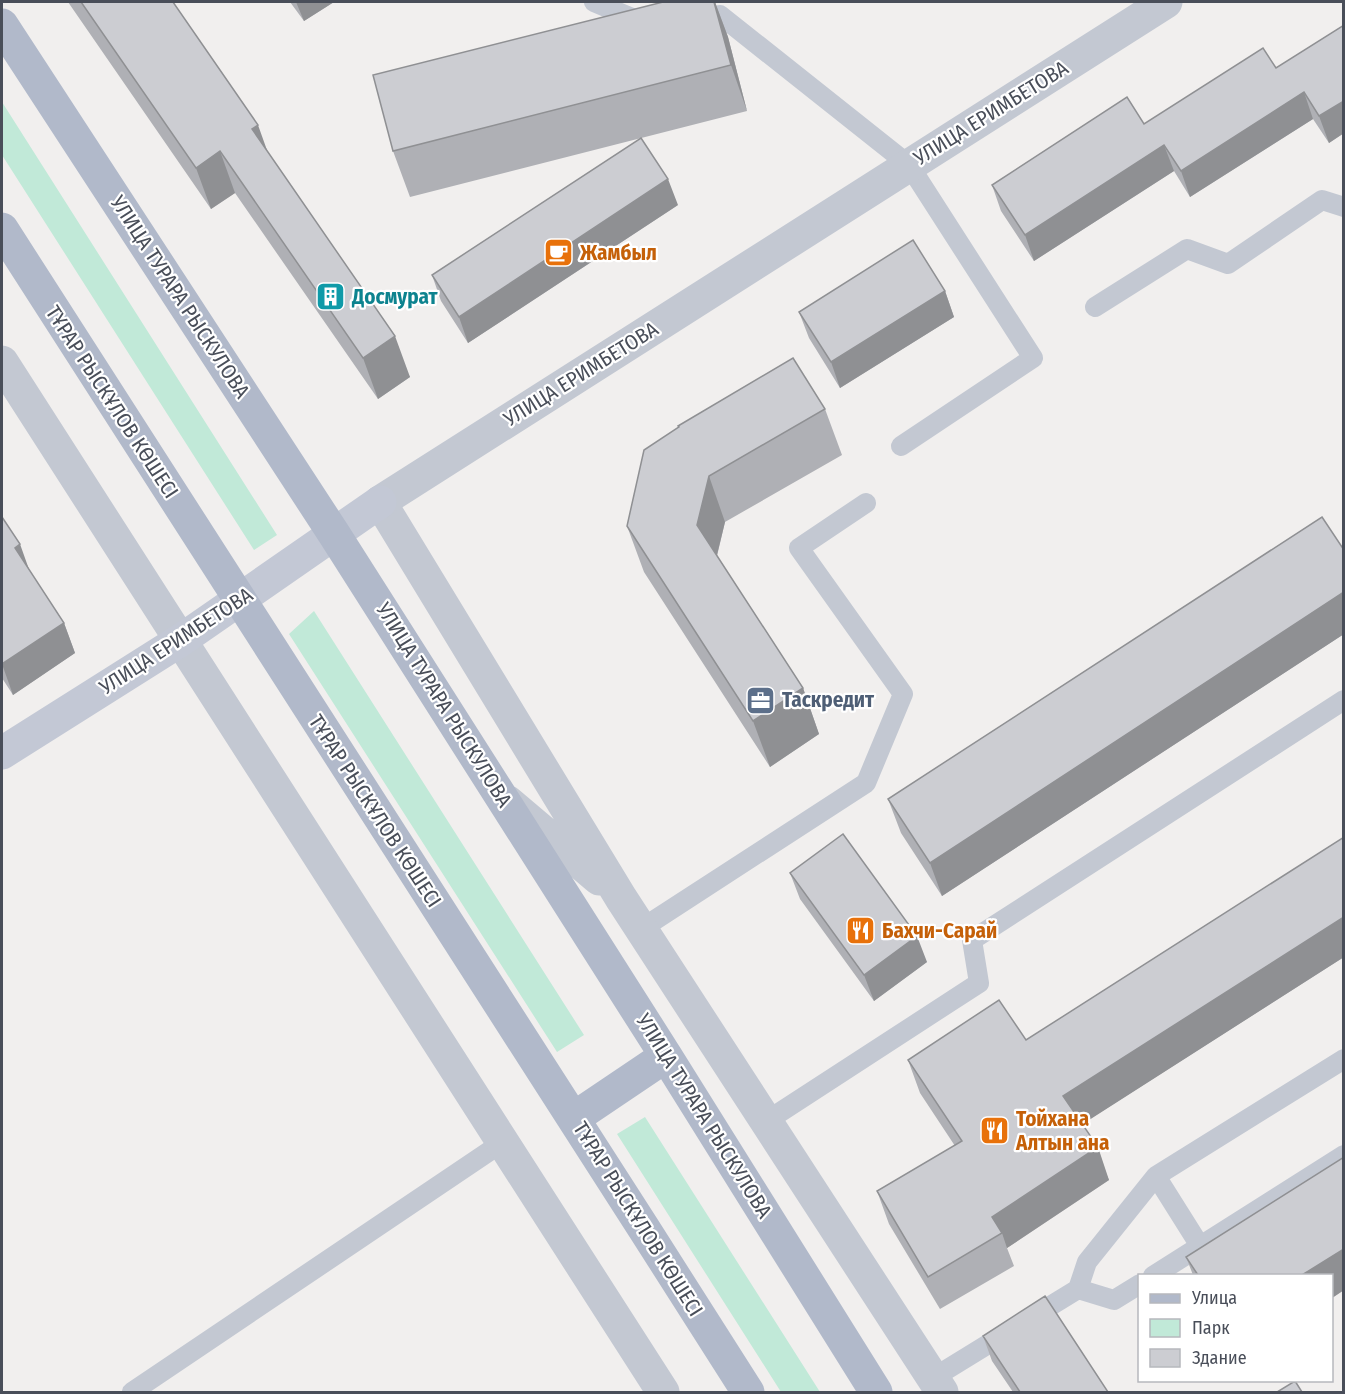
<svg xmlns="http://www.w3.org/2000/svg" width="1345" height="1394" font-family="'Fira Sans Condensed',sans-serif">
<rect width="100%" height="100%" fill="#f1efee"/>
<path fill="#c1e9d8" d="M2 102 277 535 254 550 2 155Z
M314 611 584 1035 557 1052 289 634Z
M645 1117 820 1392H781L617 1134Z"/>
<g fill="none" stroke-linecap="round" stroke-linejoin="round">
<path stroke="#c3c8d2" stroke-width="20" d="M594 2 644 23
M694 21 720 15 909 165 1033 358 901 446
M1095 307 1187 249 1228 264 1322 200 1344 207
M641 929 866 783 903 694 799 548 866 503
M765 1122 979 983 972 940 1344 700
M1200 1246 1156 1176 1344 1059
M1153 1276 1344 1155
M1078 1289 1087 1262 1156 1176
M933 1378 1078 1289 1114 1300 1140 1284
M132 1392 503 1142"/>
<path stroke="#c3c8d2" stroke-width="33" d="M2 362 663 1392
M380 502 621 898 942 1392
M508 802 599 879"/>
<path stroke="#c3c8d2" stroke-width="33" d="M380 502 1166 2"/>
<path stroke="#c3c8d5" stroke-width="33" d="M2 753 181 640 380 502"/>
<path stroke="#b1b9ca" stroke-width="33" d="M2 25 334 534 666 1056 876 1392
M2 229C249 617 501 1003 748 1392
M574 1118 666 1056"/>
</g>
<path fill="#afb0b5" d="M68 2H173L410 377 378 399 235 193 211 209Z
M290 2H334L304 21Z
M714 2H715L728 37 747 111 410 197 393 151Z
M1344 25V133L1329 143 1313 119 1190 197 1174 171 1034 261 1001 211 992 185 1144 124 1276 68Z
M678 205 468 343 441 301 432 275Z
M945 291 954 317 840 388 809 338 799 312Z
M825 409 842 455 725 522 717 556 803 688 819 734 770 767 644 572 627 526 644 450Z
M2 517 29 570 64 623 75 653 13 695 2 678Z
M1344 550V634L942 896 901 833 888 799Z
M1344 837V957L1082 1124 1109 1180 1007 1248 1014 1266 940 1309 889 1224 877 1191 955 1146 920 1093 908 1060 1026 1040Z
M790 873 927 962 874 1001 800 899Z
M1344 1157V1290L1332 1298V1275H1193L1186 1257Z
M983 1336 1108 1392H1013L992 1361Z"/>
<path fill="#8f9093" d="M296 2H334L304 21Z
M714 2H715L728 37 747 111 731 65Z
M1304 92 1313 119 1190 197 1181 171Z
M1344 101V133L1329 143 1319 116Z
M258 125 273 167 252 129Z
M1164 145 1174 171 1034 261 1025 235Z
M220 151 235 193 211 209 196 168Z
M668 179 678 205 468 343 459 317Z
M945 291 954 317 840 388 831 362Z
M395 336 410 377 378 399 363 358Z
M709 476 725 522 713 571 697 525Z
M20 544 31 575 15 548Z
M1344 592V634L942 896 930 863Z
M64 623 75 653 13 695 2 664Z
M803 688 819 734 770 767 753 721Z
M1344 917V957L1075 1129 1063 1096Z
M917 936 927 962 874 1001 864 975Z
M1098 1147 1109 1180 1007 1248 1002 1233 992 1217Z
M1344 1249V1290L1332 1298V1275H1302Z"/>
<path fill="#cccdd2" stroke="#8f9093" stroke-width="1.5" d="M81 2H173L258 125 252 129 395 336 363 358 220 151 196 168Z
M663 2H714L731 65 393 151 373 75Z
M1344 25V101L1319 116 1304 92 1181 171 1164 145 1025 235 992 185 1127 97 1144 124 1263 48 1276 68Z
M641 138 668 179 459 317 432 275Z
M913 240 945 291 831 362 799 312Z
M793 358 825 409 709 476 697 525 803 688 753 721 627 526 644 450 679 427 678 426Z
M2 517 20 544 15 548 64 623 2 664Z
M1322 517 1344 550V592L930 863 888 799Z
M843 834 917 936 864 975 790 873Z
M1344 837V917L1063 1096 1098 1147 992 1217 1002 1233 928 1277 877 1191 962 1141 908 1060 999 1000 1026 1040Z
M1344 1157V1249L1302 1275H1198L1186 1257Z
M1045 1296 1108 1392H1020L983 1336Z
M1295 1381 1302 1392H1277Z"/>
<defs>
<symbol id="cafe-square" viewBox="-11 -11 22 22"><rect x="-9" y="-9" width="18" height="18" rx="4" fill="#e8710a" stroke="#fff"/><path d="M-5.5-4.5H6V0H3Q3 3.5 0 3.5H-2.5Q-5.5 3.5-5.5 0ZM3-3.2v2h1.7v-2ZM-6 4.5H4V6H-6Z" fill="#fff"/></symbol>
<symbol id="building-square" viewBox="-11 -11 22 22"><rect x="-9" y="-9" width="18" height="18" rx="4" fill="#0f9aa8" stroke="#fff"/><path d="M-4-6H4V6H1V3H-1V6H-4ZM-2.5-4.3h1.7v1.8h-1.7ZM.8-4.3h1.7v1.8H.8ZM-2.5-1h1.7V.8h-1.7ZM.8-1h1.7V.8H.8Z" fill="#fff"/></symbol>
<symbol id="office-square" viewBox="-11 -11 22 22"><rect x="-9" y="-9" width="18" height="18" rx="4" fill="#5c6f8a" stroke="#fff"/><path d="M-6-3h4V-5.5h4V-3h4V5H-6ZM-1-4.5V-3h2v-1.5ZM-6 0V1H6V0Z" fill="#fff"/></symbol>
<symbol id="restaurant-square" viewBox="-11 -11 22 22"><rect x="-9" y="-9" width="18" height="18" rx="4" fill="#e8710a" stroke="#fff"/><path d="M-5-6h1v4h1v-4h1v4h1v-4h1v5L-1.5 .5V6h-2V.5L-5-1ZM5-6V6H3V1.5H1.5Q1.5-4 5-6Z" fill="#fff"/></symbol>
</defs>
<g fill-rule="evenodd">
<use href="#cafe-square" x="542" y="236" width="33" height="33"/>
<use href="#building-square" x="314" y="280" width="33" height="33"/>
<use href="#office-square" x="744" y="684" width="33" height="33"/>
<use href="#restaurant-square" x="844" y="914" width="33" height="33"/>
<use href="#restaurant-square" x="978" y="1114" width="33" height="33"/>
</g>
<g text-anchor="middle" stroke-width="4.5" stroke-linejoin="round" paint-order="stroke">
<g font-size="21" fill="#494e59" stroke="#fff">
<text transform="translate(991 113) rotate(-32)" y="7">УЛИЦА ЕРИМБЕТОВА</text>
<text transform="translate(180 297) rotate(57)" y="7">УЛИЦА ТУРАРА РЫСКУЛОВА</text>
<text transform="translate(581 374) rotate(-32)" y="7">УЛИЦА ЕРИМБЕТОВА</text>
<text transform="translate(112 402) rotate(57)" y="7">ТҰРАР РЫСКҰЛОВ КӨШЕСІ</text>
<text transform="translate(176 641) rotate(-33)" y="7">УЛИЦА ЕРИМБЕТОВА</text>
<text transform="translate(444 705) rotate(58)" y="7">УЛИЦА ТУРАРА РЫСКУЛОВА</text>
<text transform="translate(375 811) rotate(57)" y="7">ТҰРАР РЫСКҰЛОВ КӨШЕСІ</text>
<text transform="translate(704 1116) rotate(58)" y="7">УЛИЦА ТУРАРА РЫСКУЛОВА</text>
<text transform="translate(638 1219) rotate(58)" y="7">ТҰРАР РЫСКҰЛОВ КӨШЕСІ</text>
</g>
<g font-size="21" font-weight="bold" fill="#c56008" stroke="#fff" text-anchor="start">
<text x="580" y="260">Жамбыл</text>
<text x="882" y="938">Бахчи-Сарай</text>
<text x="1016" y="1126">Тойхана<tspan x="1016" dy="24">Алтын ана</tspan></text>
</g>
<g font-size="21" font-weight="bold" fill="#0d838f" stroke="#fff" text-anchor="start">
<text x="352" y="304">Досмурат</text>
</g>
<g font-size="21" font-weight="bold" fill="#4e5e75" stroke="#fff" text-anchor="start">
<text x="782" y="707">Таскредит</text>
</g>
</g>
<rect width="1345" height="1394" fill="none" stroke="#494e59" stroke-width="6"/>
<rect x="1138" y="1274" width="195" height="108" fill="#ffffff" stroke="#b6b8bd" stroke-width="1.5"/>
<rect x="1150" y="1294" width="30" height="9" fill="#b1b9ca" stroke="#b6b8bd" stroke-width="1.5"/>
<text x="1192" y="1304" font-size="18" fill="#494e59">Улица</text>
<rect x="1150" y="1319" width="30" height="18" fill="#c1e9d8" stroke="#b6b8bd" stroke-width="1.5"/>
<text x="1192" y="1334" font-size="18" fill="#494e59">Парк</text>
<rect x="1150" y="1349" width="30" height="18" fill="#cccdd2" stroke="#b6b8bd" stroke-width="1.5"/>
<text x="1192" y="1364" font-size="18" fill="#494e59">Здание</text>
</svg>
